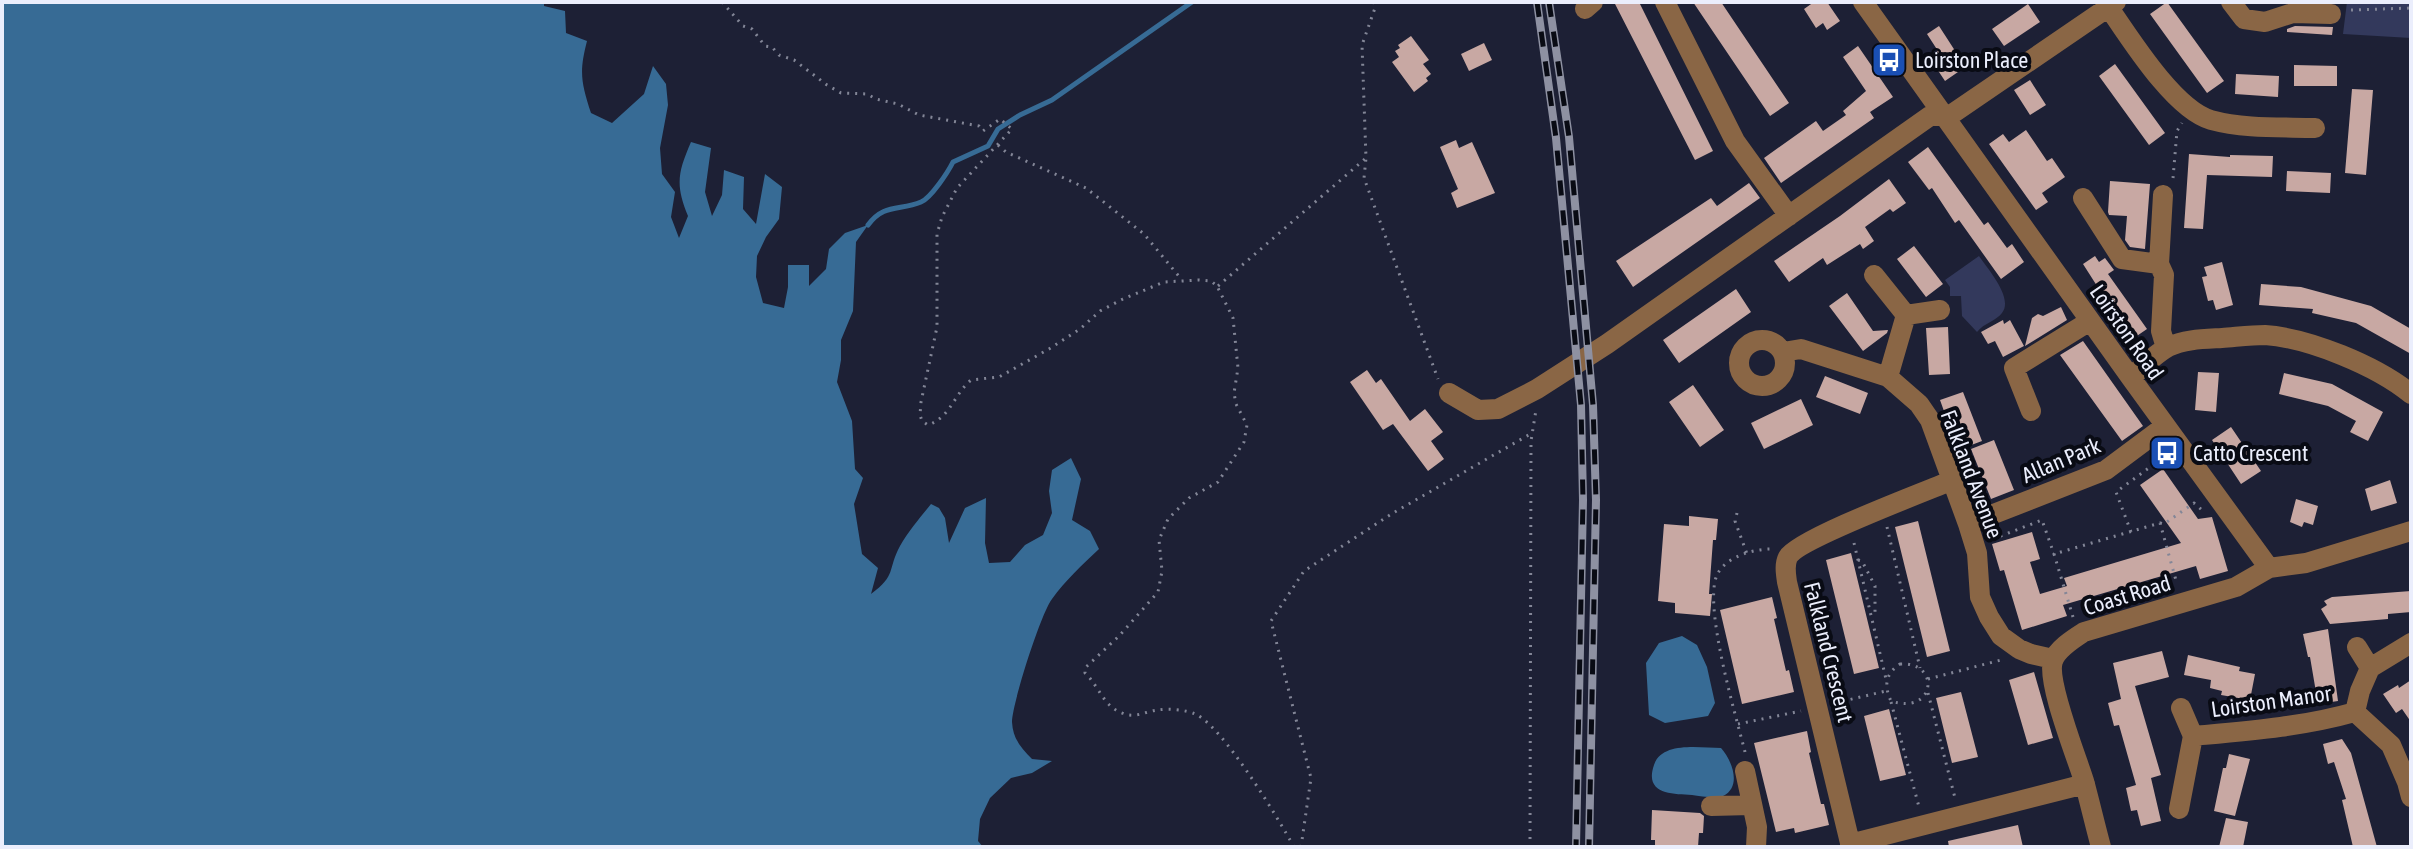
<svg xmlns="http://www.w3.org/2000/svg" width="2413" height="849" font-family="'Asap Condensed',sans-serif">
<rect width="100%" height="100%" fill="#1d2035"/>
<path fill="#33395c" d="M2347 2H2411V38L2343 34Z
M1979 256C1987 268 2014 298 2002 313 1996 321 1984 323 1977 332L1962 316 1961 296H1950V287L1945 280Z"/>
<path fill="#376b95" d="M2 2H544V6L565 11 566 33 587 41C579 72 581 82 591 113L612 123 644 94 653 66 666 84 668 105 660 148 662 174 675 192 671 217 679 238 688 216C675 185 678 172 691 142L711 148 705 192 712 216 722 195 724 170 744 177 743 209 756 224 765 174 782 187 779 219 766 237 757 256 756 277 763 303 784 308 788 287V265H809V286L826 269 829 249 845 233 868 225 856 242 853 311 841 340V360L837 382 852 421 855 469 863 478 854 504 862 554 878 568 871 594C897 575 887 570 900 546 909 530 920 518 931 504L939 508 945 518 949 543 965 508 986 498 985 543 989 563 1010 562 1025 545 1043 535 1052 513 1049 491 1052 470 1071 458 1081 479 1072 520 1090 531 1099 549C1082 565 1065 581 1052 599 1041 613 1012 704 1012 722 1013 739 1021 748 1032 759L1052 761 1032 773 1011 778 990 798 980 819 978 841 983 847H2Z
M1682 636 1697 645 1707 667 1715 703 1708 716 1665 723 1649 715 1646 663 1659 643Z
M1721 748C1731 759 1743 786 1723 796 1715 799 1701 796 1692 795 1671 794 1644 794 1654 765 1662 741 1700 748 1721 748Z"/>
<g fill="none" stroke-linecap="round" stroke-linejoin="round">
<path stroke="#376b95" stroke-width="5" d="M868 225C884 203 900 211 921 202 931 198 948 172 953 162L988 146 998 129 1020 115 1052 100 1192 2"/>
</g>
<path fill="#c8a8a3" d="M1614 2H1639L1713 151 1695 160Z
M1693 2H1721L1789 103 1770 116Z
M1814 2H1827L1840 21 1827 30 1823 23 1816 28 1804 9Z
M2167 2 2224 81 2207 93 2150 14Z
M2028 4 2040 22 2004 46 1992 29Z
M1939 26 1961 60 1953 65 1958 72 1945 81 1929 57 1938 51 1927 34Z
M2295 26 2333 27 2332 35 2287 32V29Z
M1411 36 1429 60 1423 64 1431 74 1426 78 1428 81 1414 92 1392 62 1399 57 1395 51 1400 48 1398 45Z
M1484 43 1492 60 1469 71 1461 54Z
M1858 46 1893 97 1870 112 1874 118 1781 183 1764 158 1816 121 1823 131 1846 115 1843 111 1866 91 1843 57Z
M2115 64 2165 133 2149 145 2099 76Z
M2294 65 2337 66V86H2294Z
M2236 74 2279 76 2278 97 2235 94Z
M2030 80 2046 105 2030 115 2014 90Z
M2352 89 2373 90 2366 175 2345 173Z
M2026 130 2047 161 2052 158 2065 177 2042 193 2048 202 2036 210 1989 144 2003 134 2009 142Z
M1456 140 1459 148 1472 142 1495 193 1457 208 1451 193 1458 189 1440 147Z
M1928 147 1984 225 1988 222 2007 248 2012 244 2024 262 2001 279 1959 220 1955 223 1932 188 1929 190 1908 162Z
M2189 154 2230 157V155L2273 156 2272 177 2207 175 2203 229 2184 228Z
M2287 171 2331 173 2330 193 2286 191Z
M1889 179 1906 203 1893 212 1890 209 1865 227 1874 241 1863 249 1860 244 1827 265 1823 258 1789 282 1774 261 1840 216Z
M2110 181 2150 184 2145 249 2130 247 2125 240 2127 216 2109 215 2108 212Z
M1749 183 1760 198 1633 287 1616 261 1711 198 1717 206Z
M1914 246 1943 284 1926 297 1897 259Z
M2095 256 2099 262 2105 258 2114 270 2108 274 2147 329 2128 342 2109 313 2113 311 2083 264Z
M2222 262 2233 305 2216 310 2213 300 2208 301 2202 277 2207 276 2204 267Z
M2261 284 2301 287 2371 306 2411 329V354L2356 323 2312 313 2313 309 2259 305Z
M1736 289 1751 312 1679 363 1663 340Z
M1847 293 1873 331 1888 330 1887 333 1863 351 1829 306Z
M2061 307 2067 320 2025 346 2032 318 2038 314 2043 316Z
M2003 320 2004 324 2010 320 2024 346 2003 357 1995 341 1988 344 1981 332Z
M1948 327 1950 374 1929 375 1926 328Z
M2083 341 2143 426 2122 441 2060 355Z
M1367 370 1376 383 1381 379 1410 421 1425 409 1443 432 1431 441 1444 459 1428 471 1393 424 1383 430 1350 382Z
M2198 372 2219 373 2216 412 2195 410Z
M2284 373 2332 384 2383 412 2368 441 2350 432 2356 421 2328 406 2279 394Z
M1825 376 1868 393 1860 414 1816 397Z
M1693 385 1724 430 1700 447 1669 402Z
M1963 392 1982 441 1958 450 1940 400Z
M1801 399 1813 425 1764 449 1751 423Z
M2231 427 2261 471 2241 484 2212 440Z
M1994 440 2014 490 1991 499 1971 449Z
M2163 469 2198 519 2212 517 2228 571 2200 579 2196 566 2063 605 2067 616 2022 630 2004 570 2000 571 1992 544 2032 532 2040 559 2030 562 2040 594 2067 586 2064 578 2181 543 2140 485Z
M2390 480 2397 503 2371 511 2365 489Z
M2296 499 2318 506 2313 525 2304 522 2302 527 2290 522Z
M1689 516 1718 519 1716 540H1713L1709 594H1712L1710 616 1675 613V603L1658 601 1664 524 1689 526Z
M1918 521 1950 651 1927 657 1895 527Z
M1851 553 1879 668 1854 674 1826 560Z
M2411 591V612L2388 614V619L2330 624 2321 609 2327 605 2324 601 2332 597Z
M1772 597 1777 618 1774 619 1786 671 1789 670 1794 692 1742 704 1720 610Z
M2328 629 2338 701 2318 704 2310 657H2308L2303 634Z
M2162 651 2169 677 2135 686 2161 775 2151 778 2161 821 2141 826 2137 810 2131 811 2126 788 2136 785 2119 725 2114 726 2108 703 2121 699 2113 663Z
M2188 655 2240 667 2239 671 2255 674 2250 700 2221 695 2222 691 2210 688 2211 680 2184 675Z
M2034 672 2053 738 2028 745 2009 680Z
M2411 680V722L2402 709 2396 713 2383 694 2398 685 2399 688Z
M1961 692 1978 757 1952 763 1936 698Z
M1889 709 1906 775 1880 781 1864 716Z
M1807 731 1811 752 1809 753 1821 804H1824L1829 825 1795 833 1794 828 1776 832 1754 743Z
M2342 739 2351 753 2377 847H2353L2342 800 2346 799 2334 762 2328 764 2323 744Z
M2229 754 2250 759 2235 816 2214 811 2223 768H2226Z
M1652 810 1700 813 1704 816 1703 833H1699L1698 847H1655V840H1651Z
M2226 818 2248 822 2243 847H2219Z
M2018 825 2023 847H1949L1948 841Z"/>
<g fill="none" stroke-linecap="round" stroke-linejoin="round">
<path stroke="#838697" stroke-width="3" stroke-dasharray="2 6" stroke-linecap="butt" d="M722 2 743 26 752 29 765 46 772 47 779 55 794 60 827 85 841 93 867 94 876 99 898 104 919 115 979 126 983 131 1000 119 1012 129 957 188 942 217 937 234V327L921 402 920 415 922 421 928 425C951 417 954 394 971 380L999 377 1049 349 1080 329 1100 311 1123 299 1164 282 1199 280 1211 281 1217 286 1233 318 1238 368 1234 393 1236 404 1247 425 1244 442 1218 482 1189 498 1168 519 1159 540 1162 571 1158 592 1119 636 1085 668V673C1099 686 1103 706 1122 713 1135 719 1146 711 1158 710 1169 708 1186 710 1195 714 1222 725 1278 818 1294 847
M1374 2 1375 8 1362 45 1366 158 1364 178 1438 379
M2351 10 2411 8
M998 145 1006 152 1086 188 1144 234 1182 280
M2173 178 2177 131 2182 123
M1218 286 1366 158
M1737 513 1735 521 1747 554
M2160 523 2164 524 2194 503 2202 510
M1887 527 1920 668
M2131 532 2116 492 2161 459 2158 454
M1993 539 2042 520 2054 554
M1854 543 1886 679
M1858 560 1862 561 1875 586V612L1870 613
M2073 617 2054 554 2160 523 2177 584
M1900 664C1941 661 1936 716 1891 701 1884 686 1885 674 1900 664Z
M1928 679 2001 660
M1928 693 1955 798
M1891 702 1919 807
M1835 703 1886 691
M1738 724 1801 711
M1745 752C1736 716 1703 606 1717 575 1725 557 1753 549 1771 549
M1301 847 1311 778 1271 621 1304 571 1393 513 1532 433
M1530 847 1531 441 1536 410"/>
<path stroke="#8a6645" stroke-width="20" d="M1665 2 1735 141 1789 216
M1863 2 2131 378 2269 568
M2105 2C2128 35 2173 109 2211 120 2244 129 2281 127 2315 128
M2231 2 2244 19 2265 22 2293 13 2331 14
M1585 9 1593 2
M2163 195 2159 264 2164 275 2161 331 2166 348
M2083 198 2122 259 2159 264
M1874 275 1906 315 1888 377
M1906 315 1940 310
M1739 363a23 23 0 1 1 46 0a23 23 0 1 1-46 0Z
M1783 352 1801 349 1888 377 1919 404 1930 420 1968 524 1977 553 1980 597 1989 617 2001 636 2019 649 2031 654 2053 659
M2131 378C2142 367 2154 355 2168 347 2185 339 2204 339 2222 338 2236 337 2251 335 2265 335 2309 338 2377 366 2411 394
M1449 393 1478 410 1498 409 1537 389 1607 344 1930 116 1952 114 2116 2
M2031 411 2014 368 2090 321
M1968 524 2106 470 2165 426
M2357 647 2370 668
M2355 712 2360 691 2370 668 2411 643
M2193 736C2248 731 2302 727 2355 712L2391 745 2407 782 2411 797
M1745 771 1757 827 1756 847
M1711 806 1751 805
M2179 809 2193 736 2181 708
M1850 844 2085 784
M1851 847 1787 582C1786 574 1784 565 1788 557 1798 539 1927 491 1953 480
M2101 847C2095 825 2090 803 2084 781 2077 758 2046 681 2053 661 2057 649 2073 639 2084 632L2236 587 2269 568 2306 563 2411 531"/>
<defs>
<path id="rail" d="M1537 2 1556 138 1581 405 1583 500 1576 847
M1549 2 1569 137 1593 405 1596 500 1589 847"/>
</defs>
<use href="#rail" stroke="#8e91a2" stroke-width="8"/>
<use href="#rail" stroke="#090b14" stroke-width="5" stroke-dasharray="15" stroke-linecap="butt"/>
</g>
<defs>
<symbol id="bus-square" viewBox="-11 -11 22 22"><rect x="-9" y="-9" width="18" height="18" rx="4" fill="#1a4fb4" stroke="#090b14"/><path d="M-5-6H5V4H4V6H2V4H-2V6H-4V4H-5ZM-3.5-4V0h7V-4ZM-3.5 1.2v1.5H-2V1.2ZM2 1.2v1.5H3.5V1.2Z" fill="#fff"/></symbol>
</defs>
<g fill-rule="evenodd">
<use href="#bus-square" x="1869" y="40" width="40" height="40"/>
<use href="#bus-square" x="2147" y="433" width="40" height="40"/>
</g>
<g text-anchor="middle" stroke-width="8" stroke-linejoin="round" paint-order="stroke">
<g font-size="22" fill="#ebeefc" stroke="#090b14" text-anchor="start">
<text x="1915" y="68">Loirston Place</text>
<text x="2193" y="461">Catto Crescent</text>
</g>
<g font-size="22" fill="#ebeefc" stroke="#090b14">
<text transform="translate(2127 332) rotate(55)" y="8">Loirston Road</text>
<text transform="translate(2061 460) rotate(-23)" y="8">Allan Park</text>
<text transform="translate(1972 474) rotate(69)" y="8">Falkland Avenue</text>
<text transform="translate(2127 595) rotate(-17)" y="8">Coast Road</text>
<text transform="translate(1829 652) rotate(76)" y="8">Falkland Crescent</text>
<text transform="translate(2271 701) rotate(-8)" y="8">Loirston Manor</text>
</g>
</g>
<rect width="2413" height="849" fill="none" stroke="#ebeefc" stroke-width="8"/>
</svg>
